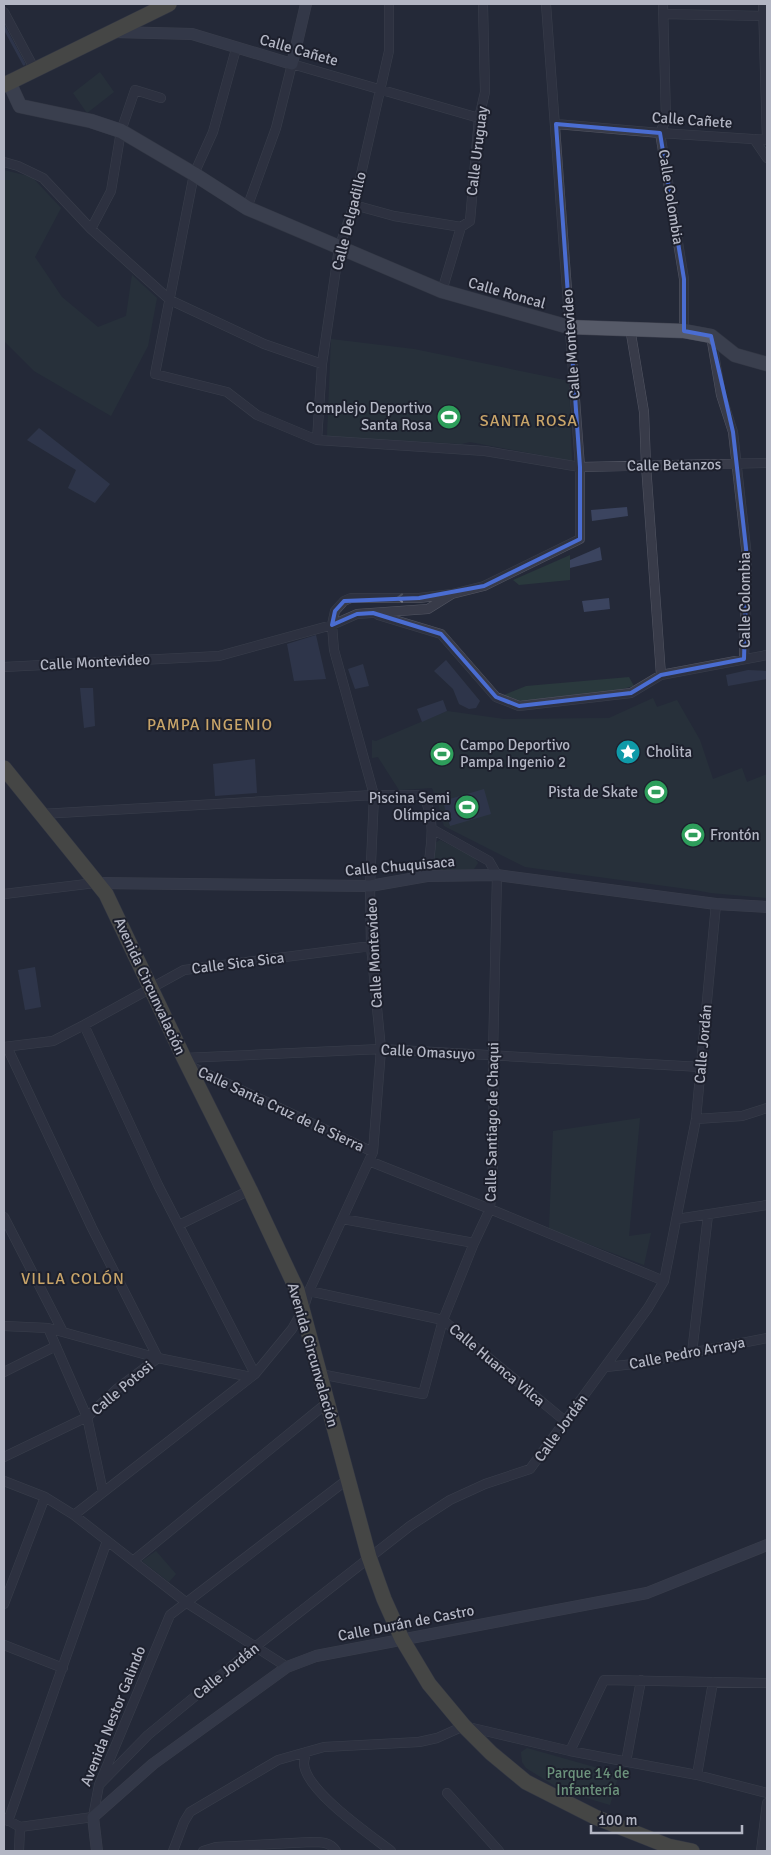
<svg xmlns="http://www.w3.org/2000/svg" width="771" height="1855" font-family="Signika,sans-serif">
<rect width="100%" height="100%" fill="#242938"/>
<path fill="#2a393d" d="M100 72 114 92 87 113 73 93Z
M4 170 32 177 61 208 35 257 62 297 98 327 126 316 132 275 157 298 148 346 111 416 34 371 4 341Z
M331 339 414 349 569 381 572 461 470 442 461 444 327 436Z
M570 555V580L519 585 513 580Z
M629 677 634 686 622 689 522 701 513 699 504 695 526 686Z
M653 698 657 707 677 700 700 740 713 779 742 768 747 782 767 774V898L711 893 695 890 525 867 444 826 437 799 432 788 399 790 378 757 372 758V740L376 741 447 711 504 719 609 718Z
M440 840 474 857 478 863 474 869 440 871 434 869 433 861 435 843Z
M640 1118 629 1236 651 1233 644 1265 549 1229 553 1131Z
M156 1551 176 1574 169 1582 142 1561Z
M527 1748 619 1774 610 1805 563 1791 526 1768 522 1762 521 1752Z"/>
<path fill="#3b445f" d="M39 428 110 484 95 503 68 488 76 470 27 440Z
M627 507 628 516 592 521 591 510Z
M600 547 602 560 570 568V560Z
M609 598 610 609 584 612 582 601Z
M316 635 326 679 294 681 287 644Z
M446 660 480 701 476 708 469 709 459 704 453 689 434 671Z
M363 664 369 686 355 689 348 669Z
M748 670 767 671V679L728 686 726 675Z
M80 688H93L95 726 84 728Z
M443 700 447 711 422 722 417 709Z
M255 759 257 793 215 796 213 764Z
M484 789 491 814 450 826 443 801Z
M35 967 41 1007 25 1010 18 970Z"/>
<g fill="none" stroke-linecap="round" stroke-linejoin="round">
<path stroke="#3b445f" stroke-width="3" d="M4 27 24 64"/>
<defs>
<path id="street" d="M663 4 666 119 660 133 684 279V331
M763 4 767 140
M4 12 35 70
M663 14 764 16
M236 49 213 132 194 174 155 374 227 392 257 415 317 440 485 451 580 467 767 463
M556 124 660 133 767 140
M754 139 767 158
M4 162 18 166 43 178 91 229 170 300 264 344 322 364
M354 205 394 216 461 227
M247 208 276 128 292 64 479 118
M91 229 111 191 121 131 135 90 161 98
M442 291 461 227 470 221 479 118 485 92 483 4
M630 328 644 412 646 465 661 675
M711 336 721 395 733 432 747 557 744 659
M317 440 322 364 339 248 354 205 389 51V4
M378 615 441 634 496 697 519 706 631 693 661 675 767 655
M4 667 219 656 332 625 357 614 428 609 452 594 484 586 580 539V467L546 4
M41 814 374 795H422C438 818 430 851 427 876
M4 894 95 883
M84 1025 158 1185 255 1374
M4 1047 53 1041 84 1025 184 970 371 946
M184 1058 381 1049 701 1067
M188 1065 373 1152
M696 1119 742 1116 767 1108
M369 1161 490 1209 664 1281
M4 1217 63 1332
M343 1219 474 1243
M677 1219 767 1205
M179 1225 250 1190
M309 1291 443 1320 565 1421
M4 1326 48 1328 158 1358 251 1377
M48 1328 87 1417 103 1492
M692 1353 708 1215
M606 1367 634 1364 767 1338
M4 1372 56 1346
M320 1374 423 1394 443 1320 474 1243 490 1209 494 1146 493 1055 497 875 489 861 432 829
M4 1457 87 1417 118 1388 158 1358 92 1228 7 1047
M4 1481 45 1497 74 1515 187 1603 287 1667
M74 1515 255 1374 292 1329 303 1310 309 1291 373 1152 381 1049 371 946 370 886 374 795 334 650 332 625 335 611 344 601 351 598H419L452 594
M133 1561 328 1402
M4 1604 45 1497
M4 1645 63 1668
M570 1751 604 1680 767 1683
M306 1752C305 1756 304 1761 304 1764 306 1791 369 1834 391 1851
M626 1762 641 1680
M697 1775 713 1682
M99 1785 148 1735 255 1647 410 1526 450 1500 485 1484 530 1469 648 1308 664 1281 696 1119 716 904
M447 1793 499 1851
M4 1818 20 1827 93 1817 99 1785 170 1615 348 1479
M8 1821 107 1541
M19 1851 20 1827
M173 1851 184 1822 190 1812 278 1760 324 1747 419 1742 437 1738 464 1726 570 1751 697 1775 767 1793
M203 1851 216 1847 311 1842C322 1842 330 1842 336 1851
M761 1851 767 1803"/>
<path id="secondary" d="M114 32 192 34 292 64 306 4
M95 883 370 886 427 876 497 875 716 904 767 907
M97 1851 93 1817 153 1764 287 1667 316 1656 647 1593 767 1545"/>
<path id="primary" d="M9 82 20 106 91 121 121 131 194 174 247 208 442 291 569 327 684 331 711 336 735 355 767 364"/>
<path id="highway" d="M4 85 169 4
M4 768 106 894 184 1058 250 1190 297 1290 369 1557 384 1599 402 1639 429 1684 464 1726 491 1753 526 1782 595 1817 668 1846 692 1851"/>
</defs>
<use href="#street" stroke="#535663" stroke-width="10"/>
<use href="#secondary" stroke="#535663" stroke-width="12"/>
<use href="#primary" stroke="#414451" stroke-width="15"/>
<use href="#highway" stroke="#404350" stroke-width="16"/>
<use href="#street" stroke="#383b49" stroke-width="9"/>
<use href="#secondary" stroke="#464a5b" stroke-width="11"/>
<use href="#primary" stroke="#565a68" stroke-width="14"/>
<use href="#highway" stroke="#6e6955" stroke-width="15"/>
</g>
<defs><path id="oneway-shaft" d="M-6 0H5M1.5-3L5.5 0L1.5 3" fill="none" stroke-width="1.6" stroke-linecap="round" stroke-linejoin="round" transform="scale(1.25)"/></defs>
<use stroke="#7c7f8d" href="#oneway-shaft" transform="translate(404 598) rotate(180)"/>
<path d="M0 0H771V1855H0ZM556 124 660 133 684 279V331L711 336 733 432 747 557 744 659 661 675 631 693 519 706 496 697 441 634 373 613 357 614 332 625 335 611 344 601 419 598 484 586 580 539V467Z" fill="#242938" fill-opacity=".55" fill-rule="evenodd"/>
<path fill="none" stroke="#4a6dd2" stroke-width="4" stroke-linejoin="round" d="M556 124 660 133 684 279V331L711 336 733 432 747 557 744 659 661 675 631 693 519 706 496 697 441 634 373 613 357 614 332 625 335 611 344 601 419 598 484 586 580 539V467Z"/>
<defs>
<symbol id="stadium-disc" viewBox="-11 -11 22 22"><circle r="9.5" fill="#2e9e5b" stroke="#1d202d"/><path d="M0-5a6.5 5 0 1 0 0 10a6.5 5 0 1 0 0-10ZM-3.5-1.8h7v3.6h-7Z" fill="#fff"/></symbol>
<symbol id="sight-disc" viewBox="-11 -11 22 22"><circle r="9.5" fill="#0f9aa8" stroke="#1d202d"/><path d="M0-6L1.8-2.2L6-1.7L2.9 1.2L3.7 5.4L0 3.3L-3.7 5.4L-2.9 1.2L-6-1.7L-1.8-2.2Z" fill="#fff"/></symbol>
</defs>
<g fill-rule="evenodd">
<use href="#stadium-disc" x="435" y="403" width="28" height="28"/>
<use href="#sight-disc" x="614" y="738" width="28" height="28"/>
<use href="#stadium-disc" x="428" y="740" width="28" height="28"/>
<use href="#stadium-disc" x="642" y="778" width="28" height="28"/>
<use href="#stadium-disc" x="453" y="793" width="28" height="28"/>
<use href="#stadium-disc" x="679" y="821" width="28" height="28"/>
</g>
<g text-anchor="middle" stroke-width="4" stroke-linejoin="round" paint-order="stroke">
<g font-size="15" fill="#b3b6c4" stroke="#1d202d">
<text transform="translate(299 50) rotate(16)" y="5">Calle Cañete</text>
<text transform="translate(692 120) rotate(4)" y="5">Calle Cañete</text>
<text transform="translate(477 151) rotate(-83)" y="5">Calle Uruguay</text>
<text transform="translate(671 197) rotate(81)" y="5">Calle Colombia</text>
<text transform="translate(349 221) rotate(-76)" y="5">Calle Delgadillo</text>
<text transform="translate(507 293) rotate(16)" y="5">Calle Roncal</text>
<text transform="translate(571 344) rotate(-94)" y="5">Calle Montevideo</text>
<text transform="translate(674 465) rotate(-1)" y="5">Calle Betanzos</text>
<text transform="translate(745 600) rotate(-90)" y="5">Calle Colombia</text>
<text transform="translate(95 662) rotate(-3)" y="5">Calle Montevideo</text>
<text transform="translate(400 866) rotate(-5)" y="5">Calle Chuquisaca</text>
<text transform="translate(374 953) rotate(-93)" y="5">Calle Montevideo</text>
<text transform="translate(238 963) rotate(-7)" y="5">Calle Sica Sica</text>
<text transform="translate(150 986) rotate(65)" y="5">Avenida Circunvalación</text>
<text transform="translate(703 1044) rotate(-85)" y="5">Calle Jordán</text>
<text transform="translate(428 1052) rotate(3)" y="5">Calle Omasuyo</text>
<text transform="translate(281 1109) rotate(25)" y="5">Calle Santa Cruz de la Sierra</text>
<text transform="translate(492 1122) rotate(-89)" y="5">Calle Santiago de Chaqui</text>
<text transform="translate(687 1353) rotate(-11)" y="5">Calle Pedro Arraya</text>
<text transform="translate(313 1355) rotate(74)" y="5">Avenida Circunvalación</text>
<text transform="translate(497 1365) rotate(40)" y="5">Calle Huanca Vilca</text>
<text transform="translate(122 1388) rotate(-40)" y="5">Calle Potosi</text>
<text transform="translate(561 1428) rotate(-54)" y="5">Calle Jordán</text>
<text transform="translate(406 1623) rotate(-11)" y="5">Calle Durán de Castro</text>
<text transform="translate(226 1671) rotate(-39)" y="5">Calle Jordán</text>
<text transform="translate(113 1716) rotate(-68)" y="5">Avenida Nestor Galindo</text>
</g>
<g font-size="15" fill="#b3b6c4" stroke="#1d202d" text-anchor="end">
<text x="432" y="413">Complejo Deportivo<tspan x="432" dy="17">Santa Rosa</tspan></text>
<text x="460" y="750" text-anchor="start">Campo Deportivo<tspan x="460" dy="17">Pampa Ingenio 2</tspan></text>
<text x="646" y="757" text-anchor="start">Cholita</text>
<text x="638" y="797">Pista de Skate</text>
<text x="450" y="803">Piscina Semi<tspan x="450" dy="17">Olímpica</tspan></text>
<text x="710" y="840" text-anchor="start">Frontón</text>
</g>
<g font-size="15" fill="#6c937c" stroke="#1d202d">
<text x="588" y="1778">Parque 14 de<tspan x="588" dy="17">Infantería</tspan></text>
</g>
<g font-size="16" letter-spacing="1" fill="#c9a569" stroke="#1d202d">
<text x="529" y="426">SANTA ROSA</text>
<text x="210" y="730">PAMPA INGENIO</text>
<text x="73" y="1284">VILLA COLÓN</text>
</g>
</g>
<rect width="771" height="1855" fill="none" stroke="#b3b6c4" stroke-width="10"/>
<path d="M591 1825v8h151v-8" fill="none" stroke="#b3b6c4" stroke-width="2.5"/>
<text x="598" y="1825" font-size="15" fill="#b3b6c4" stroke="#1d202d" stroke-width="4" paint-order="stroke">100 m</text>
</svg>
